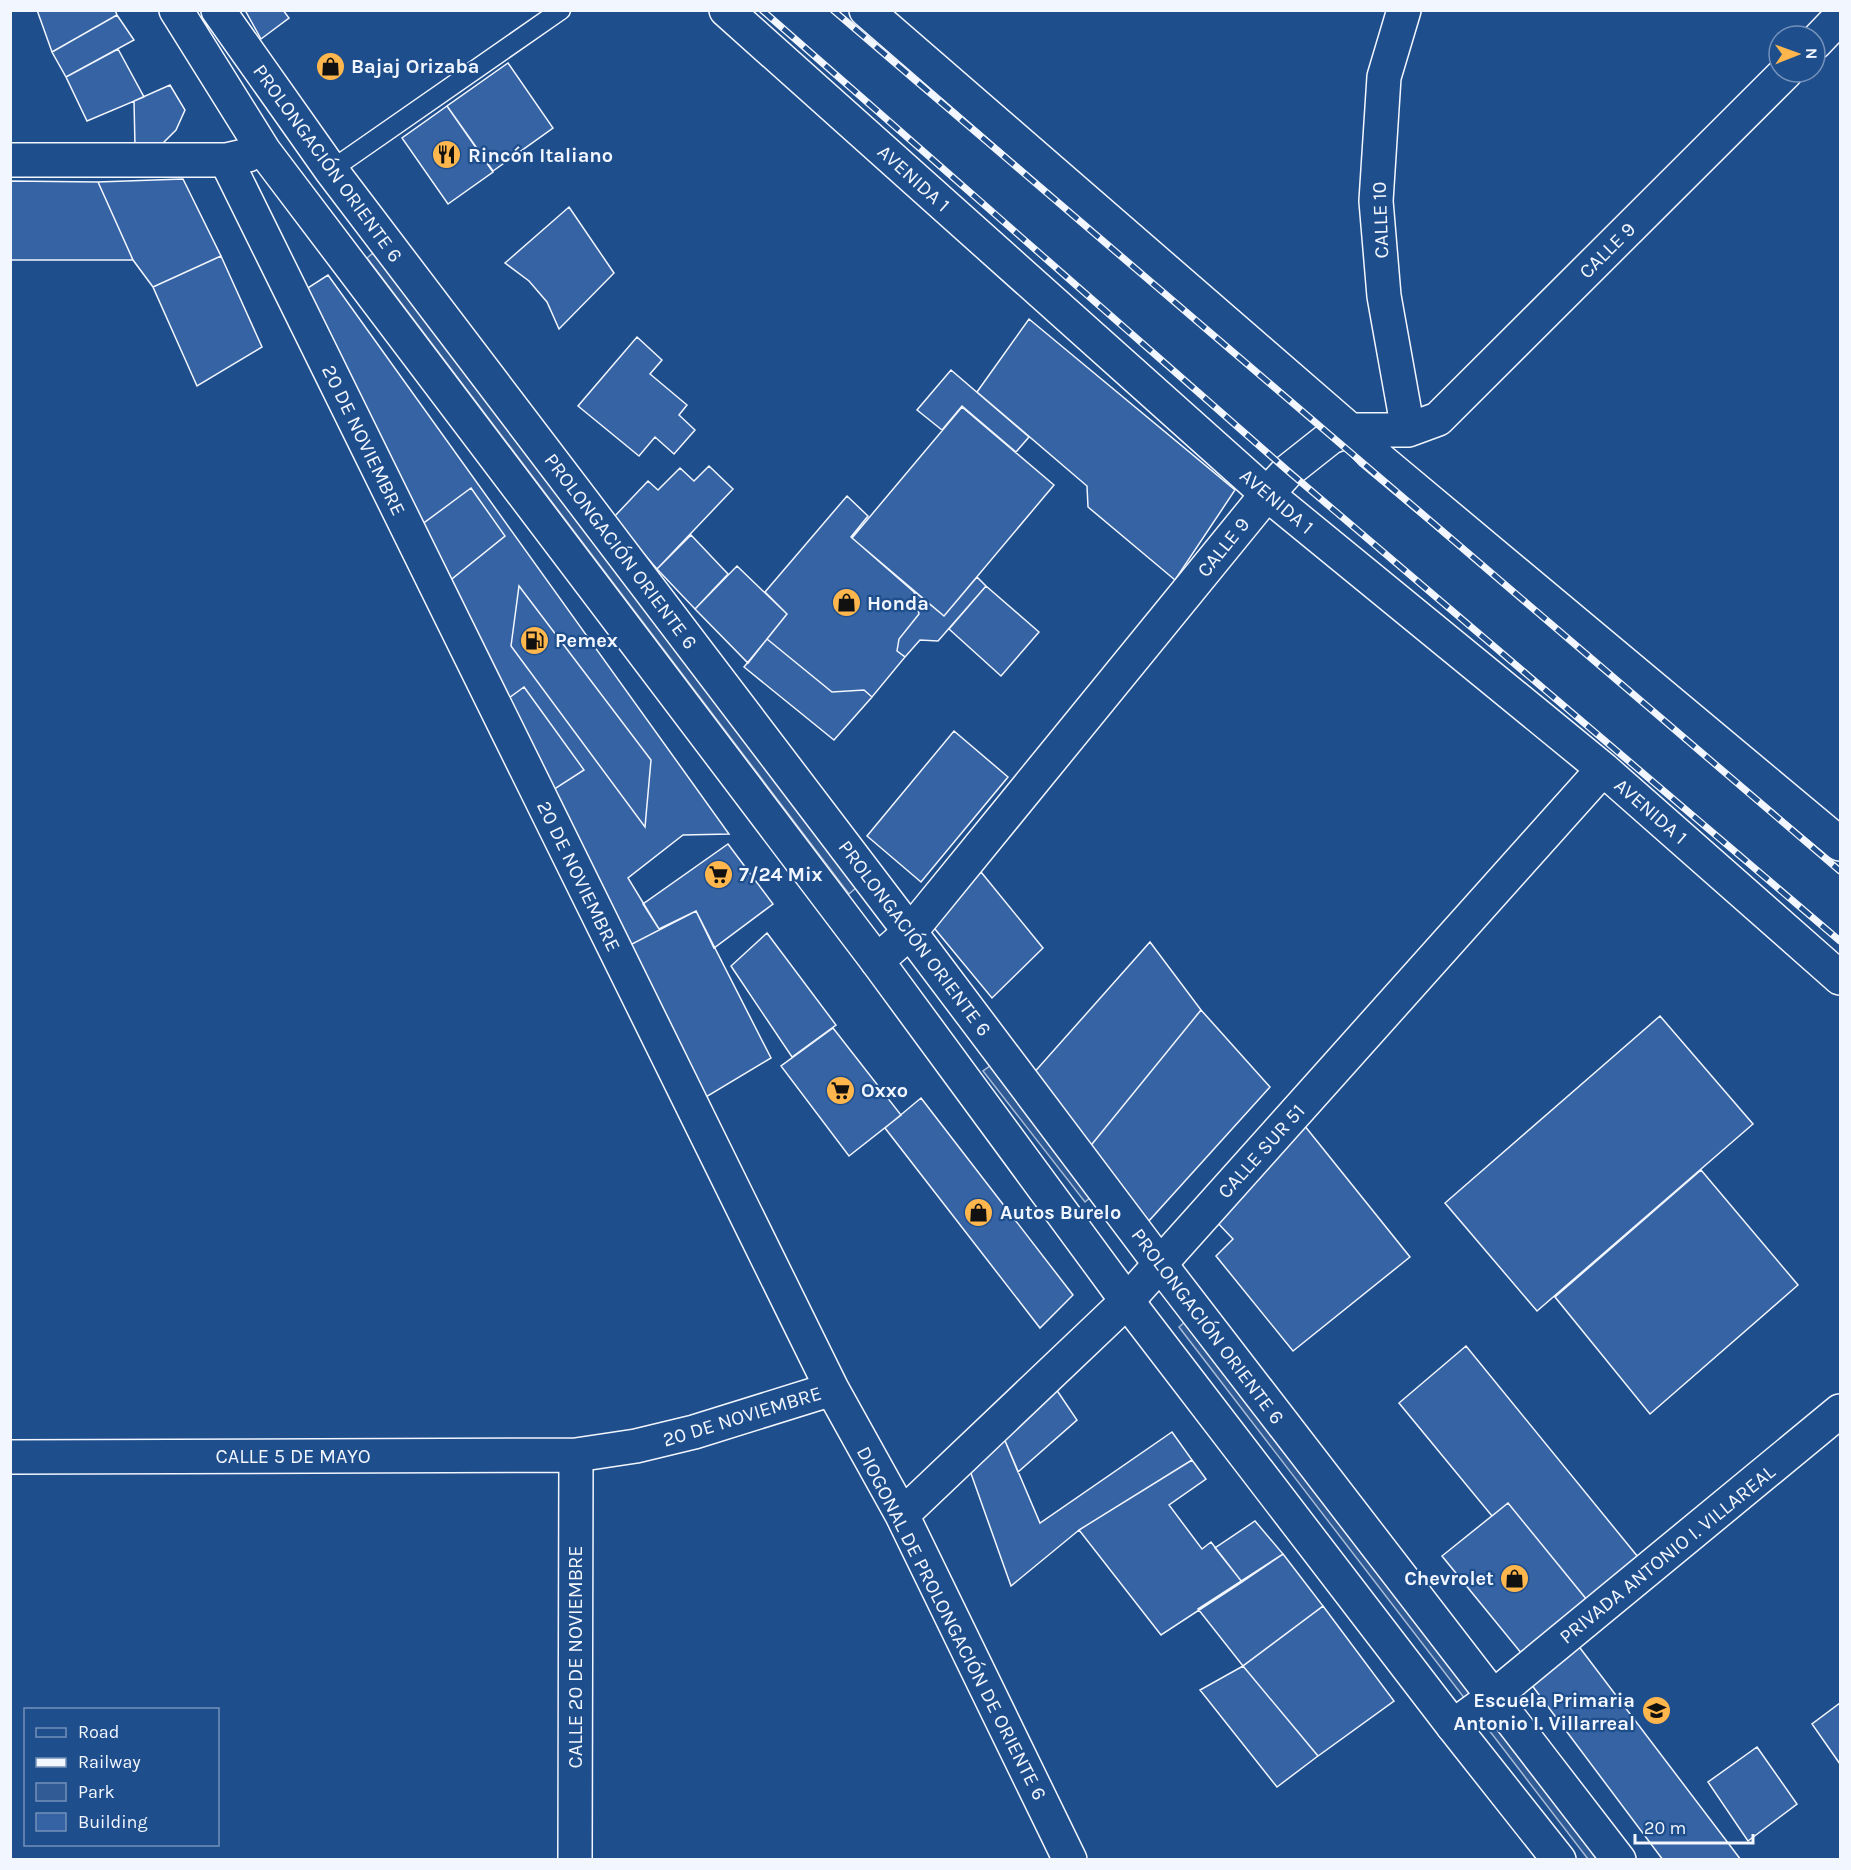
<svg xmlns="http://www.w3.org/2000/svg" width="1851" height="1870" font-family="Karla,sans-serif">
<rect width="100%" height="100%" fill="#1f4e8c"/>
<path fill="#305b95" stroke="#a8bbd7" stroke-width="1.5" d="M373 253 857 887 849 894 367 258Z
M990 1066 1091 1197 1085 1202 983 1071Z
M1186 1321 1598 1859H1588L1179 1327Z"/>
<path fill="#3563a3" stroke="#f2f6ff" stroke-width="1.5" d="M37 10H115L117 15 52 52Z
M245 10H283L289 18 261 39Z
M117 15 134 40 66 77 52 52Z
M118 49 144 97 87 121 66 77Z
M508 63 553 128 493 171 447 106Z
M170 85 185 110 176 130 159 147 135 146 134 101Z
M447 106 493 172 448 204 402 138Z
M183 179 221 256 153 287 133 260 98 182Z
M10 181 98 182 133 260H10Z
M569 207 614 273 559 329 547 302 529 281 505 263Z
M221 256 262 347 197 386 153 287Z
M328 275 729 834 683 835 628 878 659 929 696 911 771 1058 706 1097 303 291Z
M1029 319 1235 490 1175 580 1088 507 1087 486 977 392Z
M637 337 662 360 650 374 687 405 679 415 695 430 674 454 655 437 639 456 578 406Z
M951 370 1029 437 1016 452 962 406 942 430 917 410Z
M962 407 1054 485 944 616 852 538Z
M709 466 733 489 657 569 613 518 648 481 658 490 680 468 694 481Z
M471 488 505 536 448 582 417 528Z
M847 496 868 516 851 537 914 592 919 614 899 639 897 651 905 657 872 697 864 690 832 692 767 639 787 614 765 592Z
M691 535 728 574 695 609 657 569Z
M737 566 787 614 748 663 695 609Z
M977 577 986 586 938 641 920 640 905 657 897 651 899 639 919 614 915 592 944 616Z
M519 586 651 760 645 827 511 646Z
M986 586 1039 632 1001 676 949 629Z
M767 639 832 692 864 690 872 697 834 740 744 667Z
M524 687 584 770 553 790 509 698Z
M954 731 1008 777 921 882 867 836Z
M728 844 773 904 714 948 696 911 659 929 643 904Z
M981 872 1043 948 992 998 930 923Z
M696 911 771 1058 706 1097 628 946Z
M767 933 836 1025 792 1057 731 966Z
M1150 942 1201 1010 1088 1149 1031 1076Z
M1201 1010 1270 1087 1147 1223 1088 1149Z
M1660 1016 1753 1124 1537 1311 1445 1203Z
M833 1028 901 1115 849 1156 781 1066Z
M921 1098 1073 1295 1040 1328 885 1128Z
M1300 1120 1410 1257 1293 1351 1216 1256 1233 1239 1214 1219Z
M1701 1170 1798 1285 1650 1414 1555 1297Z
M1466 1346 1638 1557 1587 1600 1508 1503 1492 1516 1399 1403Z
M1056 1389 1077 1420 1018 1472 1003 1436Z
M1172 1432 1192 1460 1079 1530 1011 1586 968 1465 1003 1436 1040 1523Z
M1192 1460 1206 1479 1169 1505 1202 1549 1211 1542 1242 1582 1161 1635 1079 1530Z
M1508 1503 1587 1600 1522 1654 1442 1556Z
M1255 1521 1283 1554 1242 1582 1215 1548Z
M1283 1554 1323 1606 1243 1666 1198 1609Z
M1323 1606 1394 1701 1318 1756 1243 1666Z
M1577 1644 1741 1860H1663L1531 1684Z
M1243 1666 1318 1756 1277 1787 1200 1690Z
M1840 1703V1764L1812 1724Z
M1757 1747 1797 1804 1748 1841 1708 1782Z"/>
<g fill="none" stroke-linecap="round" stroke-linejoin="round">
<defs>
<path id="service" d="M331 170 561 10"/>
<path id="minor" d="M726 10 1267 494 1603 769 1840 978
M866 10 1350 430 1372 453 1840 844
M1404 10 1384 77 1376 201 1384 296 1408 430
M1815 43 1840 17
M10 160H226L248 155
M226 160 832 1389 902 1515 1070 1860
M877 961 910 932 1267 494 1288 471 1331 437 1350 430H1408L1438 419 1786 72
M10 1457 576 1455 636 1446 694 1432 832 1389
M902 1515 1127 1301 1603 769
M1453 1726 1493 1697 1840 1411
M575 1860 576 1455"/>
<path id="primary" d="M176 10 264 151 877 961 1127 1301 1453 1726 1559 1860
M218 10 331 170 910 932 1160 1264 1619 1860"/>
</defs>
<use href="#service" stroke="#f2f6ff" stroke-width="21"/>
<use href="#minor" stroke="#f2f6ff" stroke-width="36"/>
<use href="#primary" stroke="#f2f6ff" stroke-width="36"/>
<use href="#service" stroke="#1f4e8c" stroke-width="18"/>
<use href="#minor" stroke="#1f4e8c" stroke-width="33"/>
<use href="#primary" stroke="#1f4e8c" stroke-width="33"/>
<defs>
<path id="rail" d="M762 10 1288 471 1840 941
M833 10 1840 871"/>
</defs>
<use href="#rail" stroke="#f2f6ff" stroke-width="7"/>
<use href="#rail" stroke="#1f4e8c" stroke-width="4.5" stroke-dasharray="14" stroke-linecap="butt"/>
</g>
<defs>
<symbol id="shop-disc" viewBox="-11 -11 22 22"><circle r="9.5" fill="#ffb74d" stroke="#1f4e8c"/><path d="M-5-2.5h2.3a2.7 3.5 0 0 1 5.4 0H5L5.5 6h-11ZM-1.5-2.5h3a1.5 2.3 0 0 0-3 0Z" fill="#111"/></symbol>
<symbol id="restaurant-disc" viewBox="-11 -11 22 22"><circle r="9.5" fill="#ffb74d" stroke="#1f4e8c"/><path d="M-5-6h1v4h1v-4h1v4h1v-4h1v5L-1.5 .5V6h-2V.5L-5-1ZM5-6V6H3V1.5H1.5Q1.5-4 5-6Z" fill="#111"/></symbol>
<symbol id="fuel-disc" viewBox="-11 -11 22 22"><circle r="9.5" fill="#ffb74d" stroke="#1f4e8c"/><path d="M-5.5-6h7V0h2V4h1.3V-2.5L3-4.5l.8-.8L6-3V5H2.5V1h-1V6h-7ZM-4.2-4.7v3.2H.2V-4.7Z" fill="#111"/></symbol>
<symbol id="supermarket-disc" viewBox="-11 -11 22 22"><circle r="9.5" fill="#ffb74d" stroke="#1f4e8c"/><path d="M-6-5.5h2.5l.6 2H6L4.5 2H-2.5L-4.4-4H-6ZM-1.5 3.2a1.3 1.3 0 1 0 .1 0ZM3 3.2a1.3 1.3 0 1 0 .1 0Z" fill="#111"/></symbol>
<symbol id="school-disc" viewBox="-11 -11 22 22"><circle r="9.5" fill="#ffb74d" stroke="#1f4e8c"/><path d="M0-5L7-2L0 1L-7-2ZM-4 1L0 2.5L4 1V4Q0 6-4 4Z" fill="#111"/></symbol>
</defs>
<g fill-rule="evenodd">
<use href="#shop-disc" x="314" y="50" width="33" height="33"/>
<use href="#restaurant-disc" x="430" y="138" width="33" height="33"/>
<use href="#shop-disc" x="830" y="586" width="33" height="33"/>
<use href="#fuel-disc" x="518" y="624" width="33" height="33"/>
<use href="#supermarket-disc" x="702" y="858" width="33" height="33"/>
<use href="#supermarket-disc" x="824" y="1074" width="33" height="33"/>
<use href="#shop-disc" x="962" y="1196" width="33" height="33"/>
<use href="#shop-disc" x="1498" y="1562" width="33" height="33"/>
<use href="#school-disc" x="1640" y="1694" width="33" height="33"/>
</g>
<g text-anchor="middle" stroke-width="4.5" stroke-linejoin="round" paint-order="stroke">
<g font-size="20" font-weight="bold" fill="#f2f6ff" stroke="#1f4e8c" text-anchor="start">
<text x="351" y="73">Bajaj Orizaba</text>
<text x="468" y="162">Rincón Italiano</text>
<text x="867" y="610">Honda</text>
<text x="555" y="647">Pemex</text>
<text x="739" y="881">7/24 Mix</text>
<text x="861" y="1097">Oxxo</text>
<text x="1000" y="1219">Autos Burelo</text>
<text x="1494" y="1585" text-anchor="end">Chevrolet</text>
<text x="1635" y="1707" text-anchor="end">Escuela Primaria<tspan x="1635" dy="23">Antonio I. Villarreal</tspan></text>
</g>
<g font-size="20" fill="#f2f6ff" stroke="#1f4e8c">
<text transform="translate(328 163) rotate(54)" y="7">PROLONGACIÓN ORIENTE 6</text>
<text transform="translate(914 178) rotate(42)" y="7">AVENIDA 1</text>
<text transform="translate(1380 220) rotate(-92)" y="7">CALLE 10</text>
<text transform="translate(1607 250) rotate(-45)" y="7">CALLE 9</text>
<text transform="translate(364 440) rotate(64)" y="7">20 DE NOVIEMBRE</text>
<text transform="translate(1277 501) rotate(40)" y="7">AVENIDA 1</text>
<text transform="translate(1223 547) rotate(-51)" y="7">CALLE 9</text>
<text transform="translate(621 551) rotate(53)" y="7">PROLONGACIÓN ORIENTE 6</text>
<text transform="translate(1651 811) rotate(41)" y="7">AVENIDA 1</text>
<text transform="translate(579 876) rotate(64)" y="7">20 DE NOVIEMBRE</text>
<text transform="translate(915 938) rotate(53)" y="7">PROLONGACIÓN ORIENTE 6</text>
<text transform="translate(1261 1151) rotate(-48)" y="7">CALLE SUR 51</text>
<text transform="translate(1208 1326) rotate(53)" y="7">PROLONGACIÓN ORIENTE 6</text>
<text transform="translate(742 1416) rotate(-17)" y="7">20 DE NOVIEMBRE</text>
<text x="293" y="1463">CALLE 5 DE MAYO</text>
<text transform="translate(1667 1554) rotate(-39)" y="7">PRIVADA ANTONIO I. VILLAREAL</text>
<text transform="translate(952 1623) rotate(63)" y="7">DIOGONAL DE PROLONGACIÓN DE ORIENTE 6</text>
<text transform="translate(575 1657) rotate(-90)" y="7">CALLE 20 DE NOVIEMBRE</text>
</g>
</g>
<rect width="1851" height="1870" fill="none" stroke="#f2f6ff" stroke-width="24"/>
<rect x="24" y="1708" width="195" height="138" fill="#1f4e8c" stroke="#7391ba" stroke-width="1.5"/>
<rect x="36" y="1728" width="30" height="9" fill="#1f4e8c" stroke="#7391ba" stroke-width="1.5"/>
<text x="78" y="1738" font-size="18" fill="#f2f6ff">Road</text>
<rect x="36" y="1758" width="30" height="9" fill="#f2f6ff" stroke="#7391ba" stroke-width="1.5"/>
<text x="78" y="1768" font-size="18" fill="#f2f6ff">Railway</text>
<rect x="36" y="1783" width="30" height="18" fill="#305b95" stroke="#7391ba" stroke-width="1.5"/>
<text x="78" y="1798" font-size="18" fill="#f2f6ff">Park</text>
<rect x="36" y="1813" width="30" height="18" fill="#3563a3" stroke="#7391ba" stroke-width="1.5"/>
<text x="78" y="1828" font-size="18" fill="#f2f6ff">Building</text>
<g transform="translate(1797 54) rotate(89)"><circle r="28" fill="#1f4e8c" stroke="#7391ba" stroke-width="1.5"/>
<path d="M0-4.5L10 22L0 15L-10 22Z" fill="#ffb74d"/>
<text y="-9" font-size="16" font-weight="bold" text-anchor="middle" fill="#f2f6ff">N</text>
</g>
<path d="M1635 1834v9h118v-9" fill="none" stroke="#f2f6ff" stroke-width="3"/>
<text x="1644" y="1834" font-size="18" fill="#f2f6ff" stroke="#1f4e8c" stroke-width="4.5" paint-order="stroke">20 m</text>
</svg>
